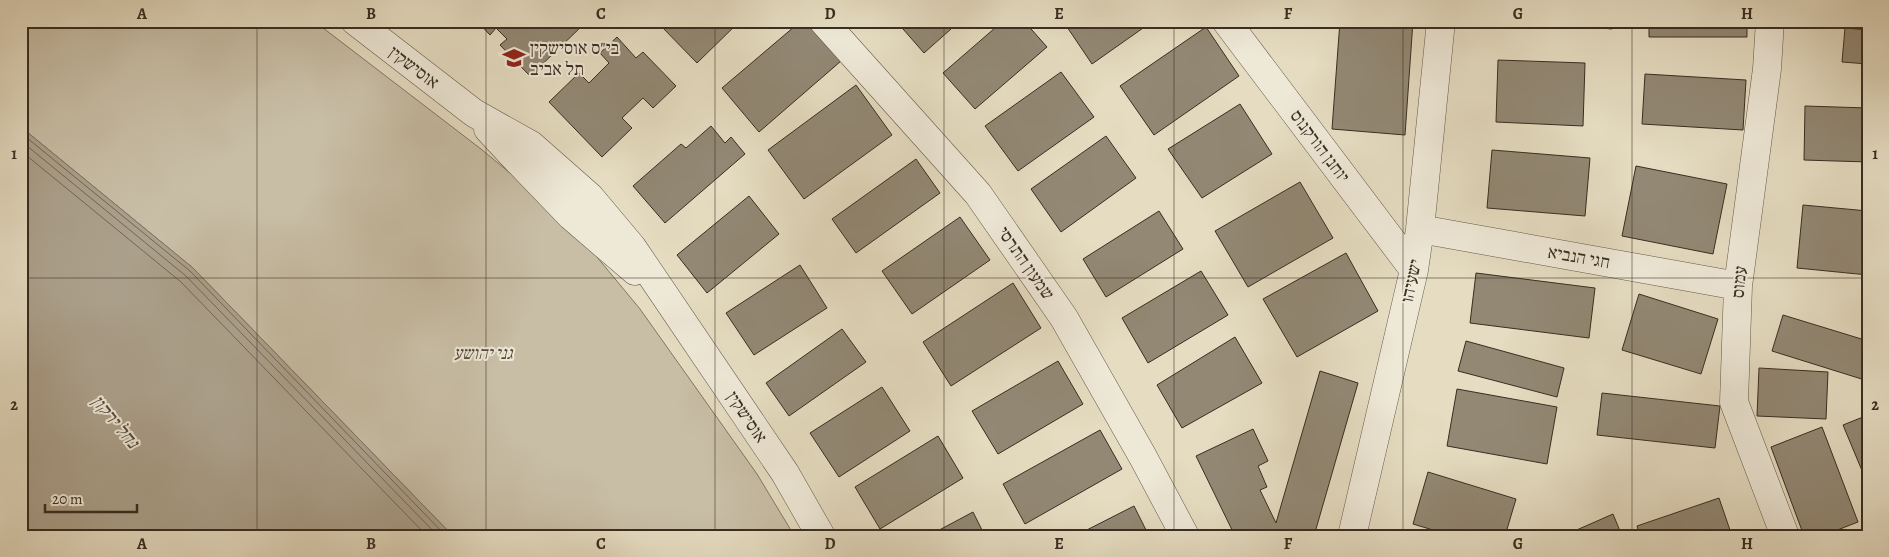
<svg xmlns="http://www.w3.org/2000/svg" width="1889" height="557" font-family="Alegreya,'Frank Ruhl Libre',serif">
<rect width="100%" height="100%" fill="#e5dcc1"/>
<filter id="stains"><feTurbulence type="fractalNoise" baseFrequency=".004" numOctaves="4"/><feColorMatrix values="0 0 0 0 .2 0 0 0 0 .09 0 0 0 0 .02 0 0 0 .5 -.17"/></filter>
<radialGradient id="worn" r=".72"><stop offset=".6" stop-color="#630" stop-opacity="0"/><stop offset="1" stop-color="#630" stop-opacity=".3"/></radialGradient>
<path fill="#c8bea6" stroke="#807664" d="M21 21H314L481 149 521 182 587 245 640 309 757 474 792 532 787 534 788 536H453L193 268 21 127Z"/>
<path fill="#aba08b" stroke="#7d7261" d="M21 127 193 268 453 536H21Z"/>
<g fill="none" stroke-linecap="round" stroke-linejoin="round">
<path stroke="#726656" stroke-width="1" d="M21 133 190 271 446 536
M21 141 186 276 438 536
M21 151 181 282 427 536"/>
</g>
<path fill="#928874" stroke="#392d21" d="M477 21H579L583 25 530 76 500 45 507 39 496 28 490 35Z
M666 21H740L697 63 661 26Z
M801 21H807L841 61 759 132 722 88Z
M896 21H960L924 53Z
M1003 21H1024L1047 47 975 109 943 73Z
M1063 21H1153L1092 64Z
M1340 21H1413L1405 135 1332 129Z
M1524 21H1613L1612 29Z
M1649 21H1747V37H1649Z
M1206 27 1239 76 1154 135 1120 86Z
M1845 28 1868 30V64L1842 62Z
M617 37 636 58 643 52 676 86 653 108 643 98 622 118 632 128 602 157 549 102 579 73 589 83 609 63 600 53Z
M1498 60 1585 63 1583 126 1496 122Z
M1061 72 1094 117 1018 171 985 126Z
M1645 74 1746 80 1743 130 1642 124Z
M856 85 892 135 804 199 768 150Z
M1240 104 1272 154 1202 198 1168 149Z
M1805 106 1868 108V162L1804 160Z
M711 126 725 143 731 137 745 154 665 223 633 186 681 144 686 148Z
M1106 136 1136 178 1061 232 1031 189Z
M1492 150 1590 158 1585 216 1487 208Z
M916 159 940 193 856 253 832 219Z
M1636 166 1727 184 1713 254 1622 236Z
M1300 182 1333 238 1248 287 1215 231Z
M749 196 779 234 707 293 677 255Z
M1803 205 1868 211V275L1797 268Z
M1159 211 1183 249 1106 297 1083 259Z
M960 217 990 260 912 314 882 271Z
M1346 253 1378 311 1297 357 1263 299Z
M800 265 827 308 754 355 726 313Z
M1201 271 1228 315 1148 363 1122 318Z
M1476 273 1595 288 1589 338 1470 323Z
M1013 283 1041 328 951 386 923 342Z
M1639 294 1718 319 1701 374 1622 350Z
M1783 315 1868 341V381L1772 351Z
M842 329 866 362 789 416 766 383Z
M1235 337 1262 383 1182 428 1157 385Z
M1466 341 1564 368 1557 397 1458 371Z
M1058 361 1083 404 998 454 972 411Z
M1759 368 1828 372 1826 419 1757 416Z
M1320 371 1358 383 1314 536H1235L1196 456 1253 429 1268 461 1258 466 1267 487 1260 490 1276 523Z
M882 387 910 431 839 477 810 433Z
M1457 389 1557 407 1547 464 1447 446Z
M1602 393 1720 406 1715 448 1597 435Z
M1868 415V485L1843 425Z
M1822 427 1858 522 1822 536H1804L1771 447Z
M1100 430 1122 469 1025 524 1003 484Z
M938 436 963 478 880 529 855 487Z
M1428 472 1516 499 1505 536H1453L1413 524Z
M1719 498 1732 536H1640L1637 526Z
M1134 506 1149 536H1075Z
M973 512 985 536H928Z
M1613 514 1622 536H1563Z"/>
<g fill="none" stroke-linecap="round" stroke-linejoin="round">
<defs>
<path id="street" d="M355 21 474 113 531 145 590 197 632 247 785 473 821 536
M823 21 978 194 1064 318 1143 457 1185 536
M1226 21 1414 270
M1770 21 1767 69 1738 286 1734 402 1785 536
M488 129 516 159 571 216 635 271
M1420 229 1738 286
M1352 536 1414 270 1420 229 1441 21"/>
</defs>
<use href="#street" stroke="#645949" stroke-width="29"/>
<use href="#street" stroke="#eee8d7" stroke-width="28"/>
</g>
<path fill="none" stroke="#392d21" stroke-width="1" stroke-opacity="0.55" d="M257 21V536M486 21V536M715 21V536M944 21V536M1174 21V536M1403 21V536M1632 21V536M21 278H1868"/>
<defs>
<symbol id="school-bare" viewBox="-9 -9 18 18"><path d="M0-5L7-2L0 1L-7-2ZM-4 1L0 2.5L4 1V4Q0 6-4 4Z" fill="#8f2418" stroke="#eee8d7" stroke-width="2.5" paint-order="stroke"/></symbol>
</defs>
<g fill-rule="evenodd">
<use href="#school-bare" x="498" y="42" width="32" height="32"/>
</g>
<g text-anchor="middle" stroke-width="4" stroke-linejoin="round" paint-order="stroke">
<g font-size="18" fill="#392d21" stroke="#eee8d7" text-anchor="start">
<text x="530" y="54">בי"ס אוסישקין<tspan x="530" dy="21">תל אביב</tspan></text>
</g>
<g font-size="18" fill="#392d21" stroke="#eee8d7">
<text transform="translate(414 67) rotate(37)" y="6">אוסישקין</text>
<text transform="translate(1320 146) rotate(53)" y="6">יוחנן הורקנוס</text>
<text transform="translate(1579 257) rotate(10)" y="6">חגי הנביא</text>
<text transform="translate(1026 263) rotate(55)" y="6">שמעון התרסי</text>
<text transform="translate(1411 281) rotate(-78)" y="6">ישעיהו</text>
<text transform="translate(1739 282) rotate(-85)" y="6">עמוס</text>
<text transform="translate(747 417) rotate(56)" y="6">אוסישקין</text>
</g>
<g font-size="18" font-style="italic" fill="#564a3c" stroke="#eee8d7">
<text x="483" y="359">גני יהושע</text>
</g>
<g font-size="19" font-style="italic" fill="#564a3c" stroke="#eee8d7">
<text transform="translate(116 421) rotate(50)" y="7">נחל ירקון</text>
</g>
</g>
<rect width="1889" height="557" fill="none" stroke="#e5dcc1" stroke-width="55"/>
<path d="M45 504v8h92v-8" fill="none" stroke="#392d21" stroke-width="2.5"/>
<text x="52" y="504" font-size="15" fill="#392d21" stroke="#eee8d7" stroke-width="4" paint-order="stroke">20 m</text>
<rect x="28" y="28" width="1834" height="502" fill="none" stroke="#392d21" stroke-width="2"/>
<g font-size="16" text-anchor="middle" font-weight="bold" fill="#392d21">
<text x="142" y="19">A</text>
<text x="371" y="19">B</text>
<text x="601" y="19">C</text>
<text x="830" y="19">D</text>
<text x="1059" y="19">E</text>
<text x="1288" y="19">F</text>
<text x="1518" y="19">G</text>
<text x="1747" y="19">H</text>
<text x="14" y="159">1</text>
<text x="1875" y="159">1</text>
<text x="14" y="410">2</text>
<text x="1875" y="410">2</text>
<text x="142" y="549">A</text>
<text x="371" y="549">B</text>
<text x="601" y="549">C</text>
<text x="830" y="549">D</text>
<text x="1059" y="549">E</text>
<text x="1288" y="549">F</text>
<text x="1518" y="549">G</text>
<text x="1747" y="549">H</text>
</g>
<rect width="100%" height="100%" filter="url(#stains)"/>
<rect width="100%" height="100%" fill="url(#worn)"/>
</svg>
